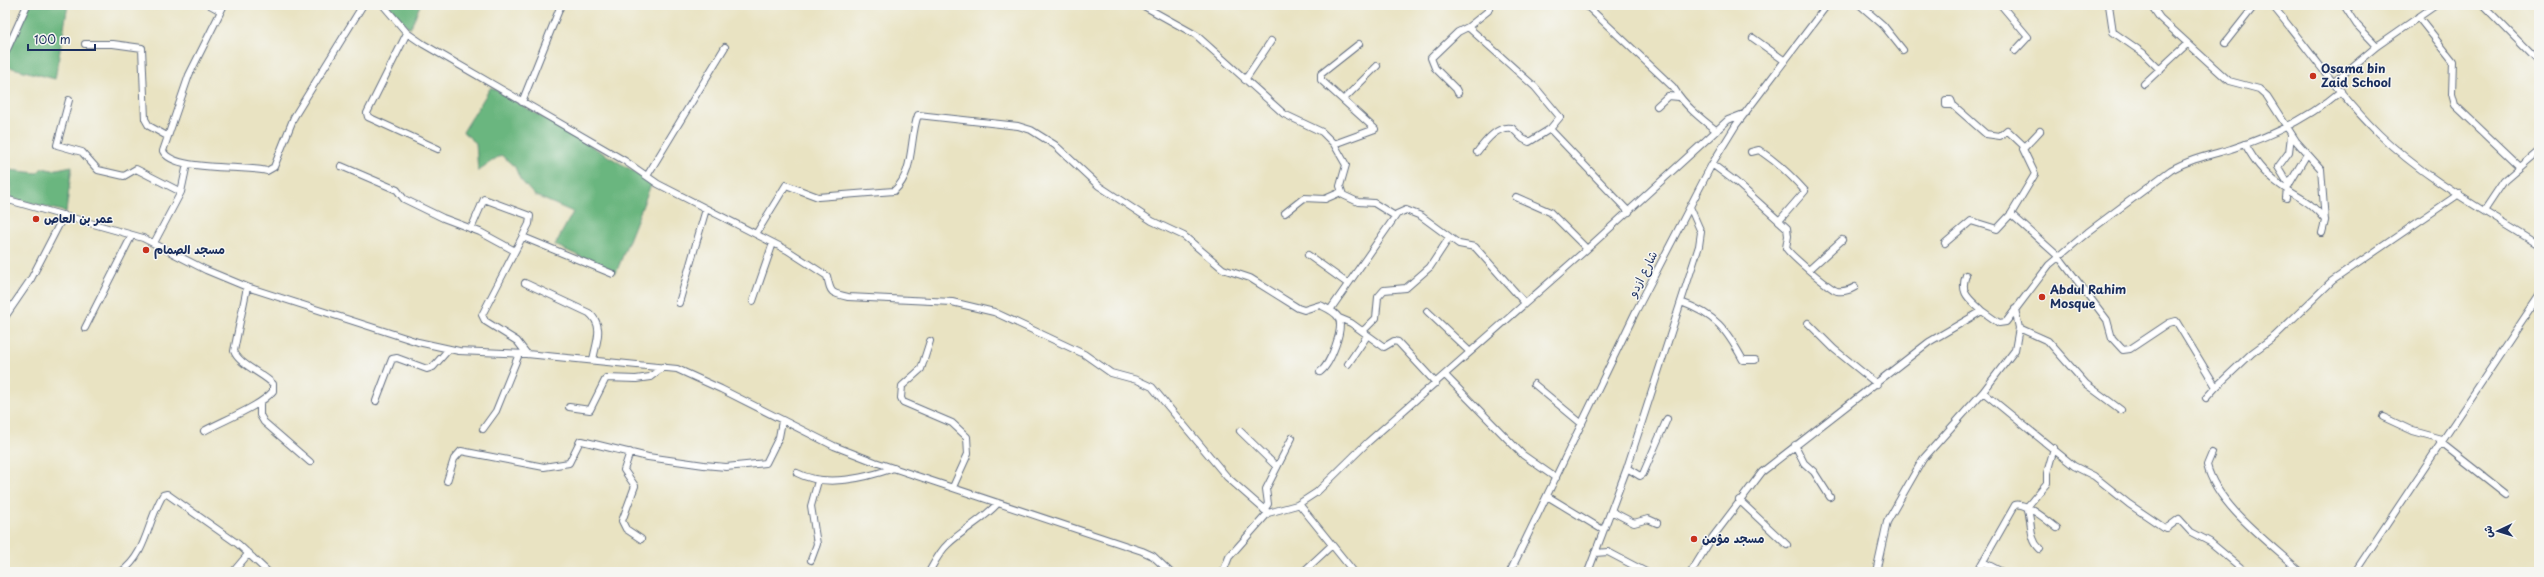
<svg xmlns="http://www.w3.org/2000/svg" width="2544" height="577" font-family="'Playpen Sans','Playpen Sans Arabic',sans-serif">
<rect width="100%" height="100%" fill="#f6f6f2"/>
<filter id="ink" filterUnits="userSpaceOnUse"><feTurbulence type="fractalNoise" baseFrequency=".025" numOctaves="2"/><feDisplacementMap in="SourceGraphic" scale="8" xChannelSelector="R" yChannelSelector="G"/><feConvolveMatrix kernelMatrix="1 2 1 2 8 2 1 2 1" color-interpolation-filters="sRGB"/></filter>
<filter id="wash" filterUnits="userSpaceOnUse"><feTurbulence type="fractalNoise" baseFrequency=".012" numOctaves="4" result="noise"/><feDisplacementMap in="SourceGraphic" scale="16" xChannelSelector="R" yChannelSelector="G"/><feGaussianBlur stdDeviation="0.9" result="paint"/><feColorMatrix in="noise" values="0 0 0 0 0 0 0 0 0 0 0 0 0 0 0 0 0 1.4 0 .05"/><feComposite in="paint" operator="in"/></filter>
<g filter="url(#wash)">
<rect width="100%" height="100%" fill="#e9e3c2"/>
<path fill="#6ab67f" stroke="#42726e" d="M29 5H68L55 79 5 66V59Z
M388 5H420L410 29Z
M491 87 652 182 616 273 555 245 573 212 534 195 520 179 515 167 501 155 480 169 478 172 476 143 463 132Z
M72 166 66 212 11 198 9 170 37 173 42 168 52 170Z"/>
</g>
<g filter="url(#ink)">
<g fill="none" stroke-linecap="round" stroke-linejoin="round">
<defs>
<path id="minor" d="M210 5 221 11
M224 5 189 75 163 151C173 172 245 165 267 171L274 167 294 117 363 5
M383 5 407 33 423 44 625 161 658 184 787 250 827 276C831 293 830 293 848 297L952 302 994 312 1084 354 1111 373 1137 380 1152 387 1227 477 1268 513
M1142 5 1196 35 1284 114 1322 132 1334 144 1346 165 1340 186 1343 195 1358 202 1374 203 1395 216
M1586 5 1673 87C1685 106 1700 118 1717 131
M1860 5 1883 25 1903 50
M2001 5 2028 37 2015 51
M2109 5 2113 32 2143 53 2160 70
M2151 5 2160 18 2229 81 2259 89 2267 96 2296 141 2321 169 2325 221 2322 233
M2272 5C2308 48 2339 95 2379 134 2425 179 2485 211 2539 245
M2344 5 2357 25 2377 46
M2483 5 2539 62
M2418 17 2453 61 2452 94 2455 105 2520 167
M407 33 367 113 368 117 438 149
M1753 38 1785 61
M2225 43 2255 5
M85 44H113L142 48 145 119 149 126 167 136
M5 54 27 5
M1245 80 1271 41
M2334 82 2377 46 2436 5
M2144 84 2187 44
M1458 93 1456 89 1435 68 1431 58 1458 32 1468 27
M69 100 57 145 82 152 98 170 124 176 136 169 181 192
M1343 100 1377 66
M522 102 561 5
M1953 105 1951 100H1946V105H1953L1986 134 2000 136 2007 130 2025 147
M1657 106 1668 96 1679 97
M1550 129 1629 212
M2040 131 2023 149 2035 174 2011 214 2059 257 2107 320 2112 338 2123 350 2130 349 2169 323 2176 321 2216 387 2252 353 2275 336 2332 281 2459 194
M1334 144 1375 129 1321 80V74L1359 44
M2245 144C2254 160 2263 173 2279 184 2299 199 2309 199 2325 220
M1477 152C1485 142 1497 125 1512 128L1523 139 1529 142 1550 129 1560 117 1535 87 1468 27 1488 11 1490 5
M1751 152 1759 150C1777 162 1791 175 1805 191L1779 221
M1712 164 1736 182 1787 228 1788 236 1786 248C1791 256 1830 289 1837 291 1844 292 1850 290 1855 287
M341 166 397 190 404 199 443 218 480 232 515 251
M647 176 725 47
M2289 185 2278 167 2289 152 2291 136
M1516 197 1550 212 1587 249
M2286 198 2287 188 2307 154
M5 199 143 238 206 270 247 287 418 342 459 351 527 354 677 369 721 389 834 446 875 462 1142 551 1153 556 1170 572
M2484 211 2504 181 2539 151
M1285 213 1304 198 1325 199 1341 192
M471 229 484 199 530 216 529 224 482 315 485 321 517 341 527 354
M756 234 786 185 818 197 894 191C915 172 909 139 918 115L1018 126 1031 130 1055 145 1099 186 1152 221 1184 236 1223 269 1250 278 1298 308 1304 310 1320 305C1326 308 1334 311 1338 317 1345 328 1330 365 1320 372
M523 237 613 274
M154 243 181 192 187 164
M1945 243 1971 221 1997 229 2011 214
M1308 255 1347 283
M1810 269 1842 240
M1966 275C1959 294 1970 299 1982 311
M525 283 589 313C605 326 596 342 593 360
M753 301 773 243
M1681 302C1716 315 1726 329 1743 360H1755
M679 303 706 209
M1330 310 1397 214 1406 210 1421 216 1459 244 1475 247 1525 303
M1427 311 1470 352
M5 317 31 279 64 215
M1339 318 1351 323 1384 347 1394 341 1398 342 1436 383
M1808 323 1834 349 1877 384
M85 328 132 235
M2019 328 2048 341 2086 384 2121 410
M1363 331 1376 318 1378 297 1384 290 1406 288 1430 267 1449 238
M930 341 921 369 902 386 901 398 903 402 952 423 967 437 968 454 953 487
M1348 364 1367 336
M1445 375 1523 455 1556 478
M1534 384 1582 424
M1983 392 2074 466 2094 476 2129 504 2163 527 2167 528 2179 519 2191 532 2210 542 2246 572
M2206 398 2216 387
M376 401 392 359 397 358 427 369 433 367 449 349
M260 403V415L264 422 310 462
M569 407 590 410 606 378 636 379 650 377 663 367
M2383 417 2413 431 2442 439
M483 429 496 411 519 354
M204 431C224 420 261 406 273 391V384C263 373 239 365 234 351L247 287
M1240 431 1277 467
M2440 442 2506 494
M1795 445 1804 463 1814 472 1830 497
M630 452 624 470 635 486 622 521 626 529 641 539
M2212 453 2207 465C2217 506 2271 544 2301 572
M1627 468 1640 476 1643 474 1667 419
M797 473C826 488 865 478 894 468
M447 481 454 459 461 451 544 467 569 463 580 441H582L648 457 704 465 726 467 766 463 779 437 782 421
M1547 496 1603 530
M1739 500 1787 545
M1299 504 1354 572
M2027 507 2047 483V473L2054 448
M2027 507C2033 522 2028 538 2040 549
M1264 510 1268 504 1266 489 1292 438
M1611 511 1634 523 1648 519 1657 523
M1595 553 1608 552 1646 572
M811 560 817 544 811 506 818 481
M1983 562 2002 572
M121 572C147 554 147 521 163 495L167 494 238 544 268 572
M233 572 249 553
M929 572C934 563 940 551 948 544 964 529 984 519 998 503
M1223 572 1229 557 1268 513 1297 505 1317 492 1368 442 1587 249 1728 120 1746 113
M1303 572 1332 545
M1510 572 1636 311 1712 164 1736 125 1827 5
M1588 572 1627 468 1699 246 1701 232 1690 207
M1691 572 1712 538 1762 472 1929 342 1982 311 1999 323 2006 322 2049 265 2088 232 2171 170C2190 159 2210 155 2231 149 2272 136 2308 119 2341 91
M1876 572 1887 522 1923 459 1983 392 2015 350 2019 328 2015 309
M1977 572 2015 505C2025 501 2049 522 2057 528
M2355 572 2539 296"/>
</defs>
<use href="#minor" stroke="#636e81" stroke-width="8"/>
<use href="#minor" stroke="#fff" stroke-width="6"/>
</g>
</g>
<g fill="#c8321e" stroke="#f6f6f2" stroke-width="1.5">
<circle cx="2313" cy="76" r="4"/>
<circle cx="36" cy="219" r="4"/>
<circle cx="146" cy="250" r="4"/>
<circle cx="2042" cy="297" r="4"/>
<circle cx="1694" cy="539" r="4"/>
</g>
<g text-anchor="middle" stroke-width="3" stroke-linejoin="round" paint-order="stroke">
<g font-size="12" font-weight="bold" fill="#1b2f5e" stroke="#f6f6f2" text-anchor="start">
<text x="2321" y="73">Osama bin<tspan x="2321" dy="14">Zaid School</tspan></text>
<text x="44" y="223">عمر بن العاص</text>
<text x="154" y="254">مسجد الصمام</text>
<text x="2050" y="294">Abdul Rahim<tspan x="2050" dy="14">Mosque</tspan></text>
<text x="1702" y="543">مسجد مؤمن</text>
</g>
<g font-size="12" fill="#1b2f5e" stroke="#f6f6f2">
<text transform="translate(1643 274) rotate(-63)" y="4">شارع ازدو</text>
</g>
</g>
<rect width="2544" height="577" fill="none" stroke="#f6f6f2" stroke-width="20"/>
<g transform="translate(2498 531) rotate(266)" stroke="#f6f6f2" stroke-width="3" paint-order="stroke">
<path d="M0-3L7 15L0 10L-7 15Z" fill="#1b2f5e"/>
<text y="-6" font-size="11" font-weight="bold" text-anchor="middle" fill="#1b2f5e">ش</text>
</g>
<path d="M28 44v6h67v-6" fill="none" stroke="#1b2f5e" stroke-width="2"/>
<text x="34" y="44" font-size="12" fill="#1b2f5e" stroke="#f6f6f2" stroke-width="3" paint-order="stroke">100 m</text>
</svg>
